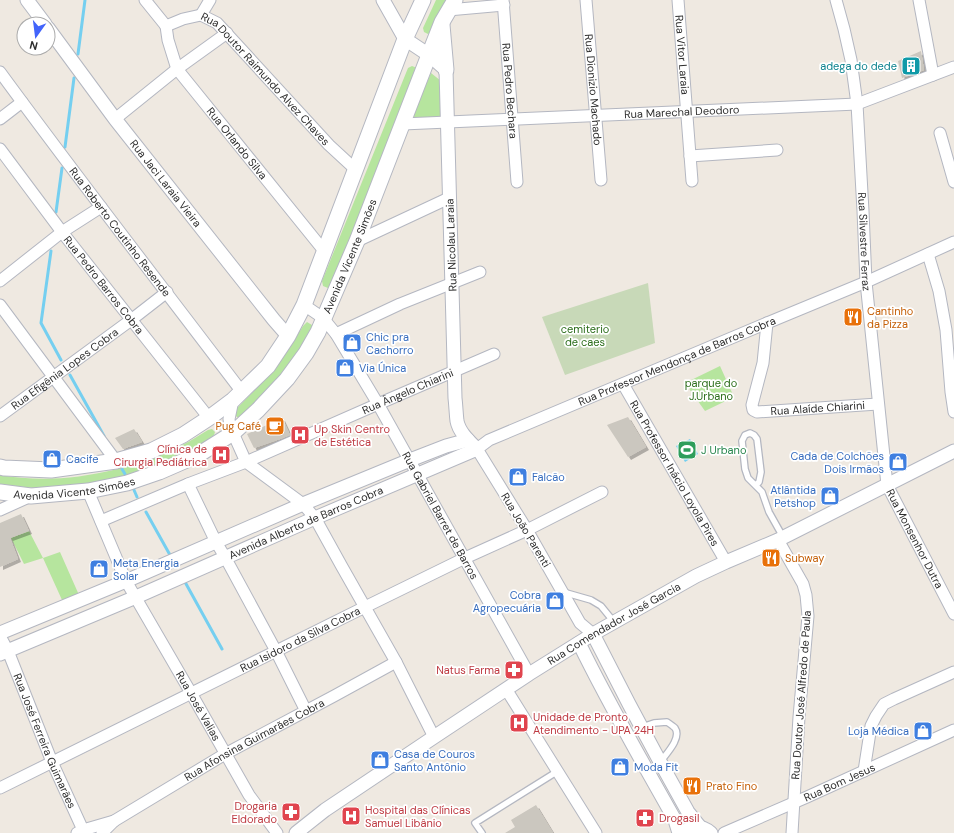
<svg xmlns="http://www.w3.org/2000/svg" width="954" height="833" font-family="'DM Sans',sans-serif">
<defs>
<filter id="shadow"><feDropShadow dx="3" dy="3" stdDeviation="0" flood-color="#0004"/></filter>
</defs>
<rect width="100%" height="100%" fill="#efe9e1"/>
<path fill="#b6e59e" d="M436 0H447L432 32 428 34 424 32 423 28Z
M412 66 417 68 332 284 328 288 323 286 322 281 408 68Z
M431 73 441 81 443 118 411 119Z
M307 322 312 325V329L299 351 274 385 241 417H237L234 414 236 409 266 379 291 345 303 326Z
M720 366 734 397 705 411 685 383Z
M212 429 215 432 214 435 203 444 164 465 107 483 33 488 0 484V475C61 486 126 472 182 445 191 441 199 435 208 430Z
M29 531 43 558 60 552 79 595 62 600 43 558 24 564 11 538Z"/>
<path fill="#c8d9b8" d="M648 283 655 343 565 375 542 317Z"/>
<path fill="#75cff0" d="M690 439 698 454 685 462 676 446Z"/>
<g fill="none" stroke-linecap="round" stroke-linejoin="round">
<path stroke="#75cff0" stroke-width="3" d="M78 54 85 0
M65 147 74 78
M56 212 62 168
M51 251 41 323 61 360
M70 375 104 436
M122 469 125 474
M134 490 137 497
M146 512 170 555
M185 582 222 649"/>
</g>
<path fill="#cbc7bf" filter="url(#shadow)" d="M921 51 924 70 902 78 898 61Z
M628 417 646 447 628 457 607 425Z
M282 418 290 435 280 439 254 448 247 434Z
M134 429 142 442 123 449 115 438Z
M21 514 29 531 10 538 18 559 0 567V523Z
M536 805 553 833H505L515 827 511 820Z"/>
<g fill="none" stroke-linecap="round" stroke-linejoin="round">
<defs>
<path id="service" d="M756 485 759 482 761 472 757 439 754 435 750 433 745 435 742 441 745 469 748 478 762 492 769 512 783 537
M563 592 591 600 601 606 614 622
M642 727 654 723 667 722C670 724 673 726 675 728 682 738 666 754 661 761
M482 833 475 823 558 771"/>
<g id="minor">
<path d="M145 0 166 26"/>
<path id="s1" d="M503 0 517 182"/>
<path id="s2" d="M586 0 601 180"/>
<path id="s3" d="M678 0 692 181"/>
<path id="s4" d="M836 0 844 29 851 60 857 104 863 211 866 282 887 485 954 614"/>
<path d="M919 0 933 75"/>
<path d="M448 10 504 5"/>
<path d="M201 15 210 0"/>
<path id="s5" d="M166 26 168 40 177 69 325 252"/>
<path id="s6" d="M166 26 183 19 201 15 217 23 329 145 355 169"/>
<path id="s7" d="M0 72C79 180 161 285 242 392"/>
<path d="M0 119 22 102"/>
<path d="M115 119 177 69 227 33"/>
<path id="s8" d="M403 124 857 104 954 67"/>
<path d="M940 133 954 182"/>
<path id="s9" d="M0 149 62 232 209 418"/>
<path d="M690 156 777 150"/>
<path d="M357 241 449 198"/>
<path d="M928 254 939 291 946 330 951 392 954 412"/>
<path d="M0 281 62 232 101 207"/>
<path d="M0 305 116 461"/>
<path id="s10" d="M304 305 323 318 336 334 378 404 529 674"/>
<path id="s11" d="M767 323 763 363 752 405 753 410 757 412 878 404"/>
<path d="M336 334 400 304 480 272"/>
<path id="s12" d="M623 384 726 562"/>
<path d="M233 400 229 419 230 426 233 433 246 462 303 504 315 518 341 565 396 662 434 737"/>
<path id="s13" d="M0 416 131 320 167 292"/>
<path d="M188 484 216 542 225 557 276 651 306 711"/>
<path id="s14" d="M88 491 126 581 191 693 249 795 277 833"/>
<path d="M0 510 31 496"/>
<path id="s15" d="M101 521 188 484 246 462 378 404 494 354"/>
<path d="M778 540 803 584 806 595 808 616 799 717 792 833"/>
<path id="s16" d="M593 634 580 623 527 530 477 449 489 440 767 323 866 282 954 242"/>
<path id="s17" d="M0 636 8 651 52 762 83 830 85 833"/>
<path d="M506 689 596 833"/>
<path d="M864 771 871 726 876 716 884 704 894 699 954 672"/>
<path id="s18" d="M0 788 365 607 465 558 527 530 602 492"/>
<path d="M77 833 83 830 114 821"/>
<path id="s19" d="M102 833 114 821 225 754 334 696 396 662"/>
<path id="s20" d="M724 833 807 797 954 730"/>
</g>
<g id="tertiary">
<path d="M27 0 45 24"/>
<path id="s21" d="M48 28 115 119 274 320 288 336"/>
<path d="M0 633 126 581 303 504 410 460 446 446 468 440"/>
<path d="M593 634 629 704 658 758 688 812 700 827"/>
<path d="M579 643C608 703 642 761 675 820L679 833"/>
<path id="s22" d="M0 654 136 597 315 518 477 449C469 441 459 432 457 421 456 413 456 406 455 398L446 70 429 55 405 39 383 0"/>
<path id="s23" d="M296 833 325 810 434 737 529 674 593 634 696 576 726 562 778 540 954 451"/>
<path d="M683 833C693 824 701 825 711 833"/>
</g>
<g id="secondary">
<path d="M442 25 446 70"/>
<path d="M0 467 4 468 51 470 116 461 151 451 183 435 209 418 233 400 268 366 288 336 304 305 405 39 423 0"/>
<path id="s24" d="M0 492 31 496 88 491 127 483 159 472 198 455 233 433 258 410 287 379 306 353 318 332 357 241 429 55 442 22 455 0"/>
</g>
</defs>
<use href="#service" stroke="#b4b7c1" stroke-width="8"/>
<use href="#minor" stroke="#b4b7c1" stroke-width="13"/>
<use href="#tertiary" stroke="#b4b7c1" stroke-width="15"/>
<use href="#secondary" stroke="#b4b7c1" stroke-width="17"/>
<use href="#service" stroke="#fff" stroke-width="5.5"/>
<use href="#minor" stroke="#fff" stroke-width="11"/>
<use href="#tertiary" stroke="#fff" stroke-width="13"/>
<use href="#secondary" stroke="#fff" stroke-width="15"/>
</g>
<defs>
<symbol id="building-square" viewBox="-11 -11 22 22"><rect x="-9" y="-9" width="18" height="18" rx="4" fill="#0f9aa8" stroke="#fff"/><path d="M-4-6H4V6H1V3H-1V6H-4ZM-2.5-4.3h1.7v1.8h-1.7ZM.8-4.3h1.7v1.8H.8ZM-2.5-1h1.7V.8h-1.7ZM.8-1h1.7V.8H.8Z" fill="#fff"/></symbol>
<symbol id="restaurant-square" viewBox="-11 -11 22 22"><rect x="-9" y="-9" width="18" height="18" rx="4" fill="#e8710a" stroke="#fff"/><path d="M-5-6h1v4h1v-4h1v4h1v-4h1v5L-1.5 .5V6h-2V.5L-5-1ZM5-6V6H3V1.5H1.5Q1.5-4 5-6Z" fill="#fff"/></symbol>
<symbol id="shop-square" viewBox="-11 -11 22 22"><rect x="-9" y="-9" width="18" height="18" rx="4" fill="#3f7fe0" stroke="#fff"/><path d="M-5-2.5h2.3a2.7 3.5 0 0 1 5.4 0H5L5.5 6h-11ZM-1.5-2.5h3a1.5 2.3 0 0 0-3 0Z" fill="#fff"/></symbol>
<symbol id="cafe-square" viewBox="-11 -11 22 22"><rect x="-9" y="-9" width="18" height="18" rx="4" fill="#e8710a" stroke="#fff"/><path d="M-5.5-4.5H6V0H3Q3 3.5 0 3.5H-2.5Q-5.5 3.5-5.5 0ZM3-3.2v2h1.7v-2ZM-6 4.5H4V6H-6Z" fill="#fff"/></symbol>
<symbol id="hospital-square" viewBox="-11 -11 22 22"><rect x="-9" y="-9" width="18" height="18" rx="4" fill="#e0444e" stroke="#fff"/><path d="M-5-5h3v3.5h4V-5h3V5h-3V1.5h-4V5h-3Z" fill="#fff"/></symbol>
<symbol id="stadium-square" viewBox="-11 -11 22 22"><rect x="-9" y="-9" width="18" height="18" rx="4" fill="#2e9e5b" stroke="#fff"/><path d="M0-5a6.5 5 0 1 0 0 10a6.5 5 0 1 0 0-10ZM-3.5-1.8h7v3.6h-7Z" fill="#fff"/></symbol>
<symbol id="pharmacy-square" viewBox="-11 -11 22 22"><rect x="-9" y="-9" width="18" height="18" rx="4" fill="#e0444e" stroke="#fff"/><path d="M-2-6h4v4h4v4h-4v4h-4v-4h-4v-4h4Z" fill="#fff"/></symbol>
</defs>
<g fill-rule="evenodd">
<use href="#building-square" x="900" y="55" width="22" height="22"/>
<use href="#restaurant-square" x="842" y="306" width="22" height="22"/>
<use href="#shop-square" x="341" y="332" width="22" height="22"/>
<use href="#shop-square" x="334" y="357" width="22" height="22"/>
<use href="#cafe-square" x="264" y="415" width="22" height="22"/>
<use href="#hospital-square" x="289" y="424" width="22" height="22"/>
<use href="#stadium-square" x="676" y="439" width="22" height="22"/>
<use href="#hospital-square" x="210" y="444" width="22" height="22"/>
<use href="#shop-square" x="41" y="448" width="22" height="22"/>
<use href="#shop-square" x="887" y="451" width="22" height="22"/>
<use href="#shop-square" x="507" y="466" width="22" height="22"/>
<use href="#shop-square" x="819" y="485" width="22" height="22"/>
<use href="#restaurant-square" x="760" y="547" width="22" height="22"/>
<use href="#shop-square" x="88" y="558" width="22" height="22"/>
<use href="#shop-square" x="544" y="590" width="22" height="22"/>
<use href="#pharmacy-square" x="503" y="659" width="22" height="22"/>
<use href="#hospital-square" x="508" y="712" width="22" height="22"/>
<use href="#shop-square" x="912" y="720" width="22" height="22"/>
<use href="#shop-square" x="369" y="749" width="22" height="22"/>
<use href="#shop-square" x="609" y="756" width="22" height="22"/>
<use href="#restaurant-square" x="681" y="775" width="22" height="22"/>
<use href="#pharmacy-square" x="280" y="801" width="22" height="22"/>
<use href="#hospital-square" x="340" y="805" width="22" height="22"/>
<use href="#pharmacy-square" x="634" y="807" width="22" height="22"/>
</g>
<g text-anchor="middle" stroke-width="3.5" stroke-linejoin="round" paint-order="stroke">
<g font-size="11" fill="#2e2e2e" stroke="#fff">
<text dy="4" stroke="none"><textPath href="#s3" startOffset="55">Rua Vitor Laraia</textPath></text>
<text dy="4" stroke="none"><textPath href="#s6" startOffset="128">Rua Doutor Raimundo Alvez Chaves</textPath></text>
<text dy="4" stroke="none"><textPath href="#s2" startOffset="90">Rua Dionizio Machado</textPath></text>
<text dy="4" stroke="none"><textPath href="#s1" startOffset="91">Rua Pedro Bechara</textPath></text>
<text dy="4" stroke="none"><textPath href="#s8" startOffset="279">Rua Marechal Deodoro</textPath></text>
<text dy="4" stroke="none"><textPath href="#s5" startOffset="140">Rua Orlando Silva</textPath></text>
<text dy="4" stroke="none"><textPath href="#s21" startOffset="195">Rua Jaci Laraia Vieira</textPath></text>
<text dy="4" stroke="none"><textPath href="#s7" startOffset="200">Rua Roberto Coutinho Resende</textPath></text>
<text dy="4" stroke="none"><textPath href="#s4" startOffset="244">Rua Silvestre Ferraz</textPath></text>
<text transform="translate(451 245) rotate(-92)" y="4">Rua Nicolau Laraia</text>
<text dy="4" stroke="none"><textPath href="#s24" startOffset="461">Avenida Vicente Simões</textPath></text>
<text dy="4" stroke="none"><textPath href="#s9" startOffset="171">Rua Pedro Barros Cobra</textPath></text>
<text dy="4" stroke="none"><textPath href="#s16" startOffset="438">Rua Professor Mendonça de Barros Cobra</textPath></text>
<text dy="4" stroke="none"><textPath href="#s13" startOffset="80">Rua Efigênia Lopes Cobra</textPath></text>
<text dy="4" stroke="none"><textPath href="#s15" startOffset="333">Rua Ângelo Chiarini</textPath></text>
<text dy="4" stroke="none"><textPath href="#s11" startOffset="154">Rua Alaíde Chiarini</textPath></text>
<text dy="4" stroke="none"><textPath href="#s12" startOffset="103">Rua Professor Inácio Loyola Pires</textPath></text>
<text dy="4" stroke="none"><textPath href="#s24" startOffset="75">Avenida Vicente Simões</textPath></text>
<text dy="4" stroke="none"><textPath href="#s10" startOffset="253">Rua Gabriel Barret de Barros</textPath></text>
<text dy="4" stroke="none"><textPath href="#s22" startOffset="333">Avenida Alberto de Barros Cobra</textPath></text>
<text transform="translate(526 530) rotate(59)" y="4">Rua João Parenti</text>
<text dy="4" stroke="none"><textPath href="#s4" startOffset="549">Rua Monsenhor Dutra</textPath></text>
<text dy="4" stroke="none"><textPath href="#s23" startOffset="381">Rua Comendador José Garcia</textPath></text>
<text dy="4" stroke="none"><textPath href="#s18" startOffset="335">Rua Isidoro da Silva Cobra</textPath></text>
<text transform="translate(801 695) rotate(-86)" y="4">Rua Doutor José Alfredo de Paula</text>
<text dy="4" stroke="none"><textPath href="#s14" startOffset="242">Rua José Valias</textPath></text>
<text dy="4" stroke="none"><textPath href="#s17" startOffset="114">Rua José Ferreira Guimarães</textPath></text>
<text dy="4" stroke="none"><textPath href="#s19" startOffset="179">Rua Afonsina Guimarães Cobra</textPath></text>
<text dy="4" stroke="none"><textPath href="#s20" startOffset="126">Rua Bom Jesus</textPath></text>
</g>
<g font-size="11" fill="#0d838f" stroke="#fff" text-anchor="end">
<text x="897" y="70">adega do dede</text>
</g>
<g font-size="11" fill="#c56008" stroke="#fff" text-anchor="start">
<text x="867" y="315">Cantinho<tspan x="867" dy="13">da Pizza</tspan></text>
<text x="261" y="430" text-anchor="end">Pug Café</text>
<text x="785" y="562">Subway</text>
<text x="706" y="790">Prato Fino</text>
</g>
<g font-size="11" fill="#2c6e1b" stroke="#fff">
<text x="585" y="333">cemiterio<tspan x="585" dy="13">de caes</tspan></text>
<text x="711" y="387">parque do<tspan x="711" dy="13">J.Urbano</tspan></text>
</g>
<g font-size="11" fill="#366cbe" stroke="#fff" text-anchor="start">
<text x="366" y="341">Chic pra<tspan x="366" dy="13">Cachorro</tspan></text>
<text x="359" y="372">Via Única</text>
<text x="884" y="460" text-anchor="end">Cada de Colchões<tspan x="884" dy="13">Dois Irmãos</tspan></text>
<text x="66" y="463">Cacife</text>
<text x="532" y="481">Falcão</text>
<text x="816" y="494" text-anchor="end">Atlântida<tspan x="816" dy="13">Petshop</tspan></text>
<text x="113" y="567">Meta Energia<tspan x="113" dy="13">Solar</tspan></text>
<text x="541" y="599" text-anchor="end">Cobra<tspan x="541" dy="13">Agropecuária</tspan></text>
<text x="909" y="735" text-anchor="end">Loja Médica</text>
<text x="394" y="758">Casa de Couros<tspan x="394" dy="13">Santo Antônio</tspan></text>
<text x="634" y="771">Moda Fit</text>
</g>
<g font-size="11" fill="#be3a42" stroke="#fff" text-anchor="start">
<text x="314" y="433">Up Skin Centro<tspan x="314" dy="13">de Estética</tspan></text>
<text x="207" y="453" text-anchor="end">Clínica de<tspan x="207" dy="13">Cirurgia Pediátrica</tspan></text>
<text x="500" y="674" text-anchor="end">Natus Farma</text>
<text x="533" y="721">Unidade de Pronto<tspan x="533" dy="13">Atendimento - UPA 24H</tspan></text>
<text x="277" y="810" text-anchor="end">Drogaria<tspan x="277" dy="13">Eldorado</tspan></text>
<text x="365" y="814">Hospital das Clínicas<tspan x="365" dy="13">Samuel Libânio</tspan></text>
<text x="659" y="822">Drogasil</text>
</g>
<g font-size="11" fill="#27864d" stroke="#fff" text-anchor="start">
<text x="701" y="454">J Urbano</text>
</g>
</g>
<g transform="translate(36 36) rotate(194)"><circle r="19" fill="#ffffff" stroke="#ababab"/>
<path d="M0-3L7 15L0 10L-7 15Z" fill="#4264fb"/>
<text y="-6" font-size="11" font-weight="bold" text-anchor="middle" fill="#2e2e2e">N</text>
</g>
</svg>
